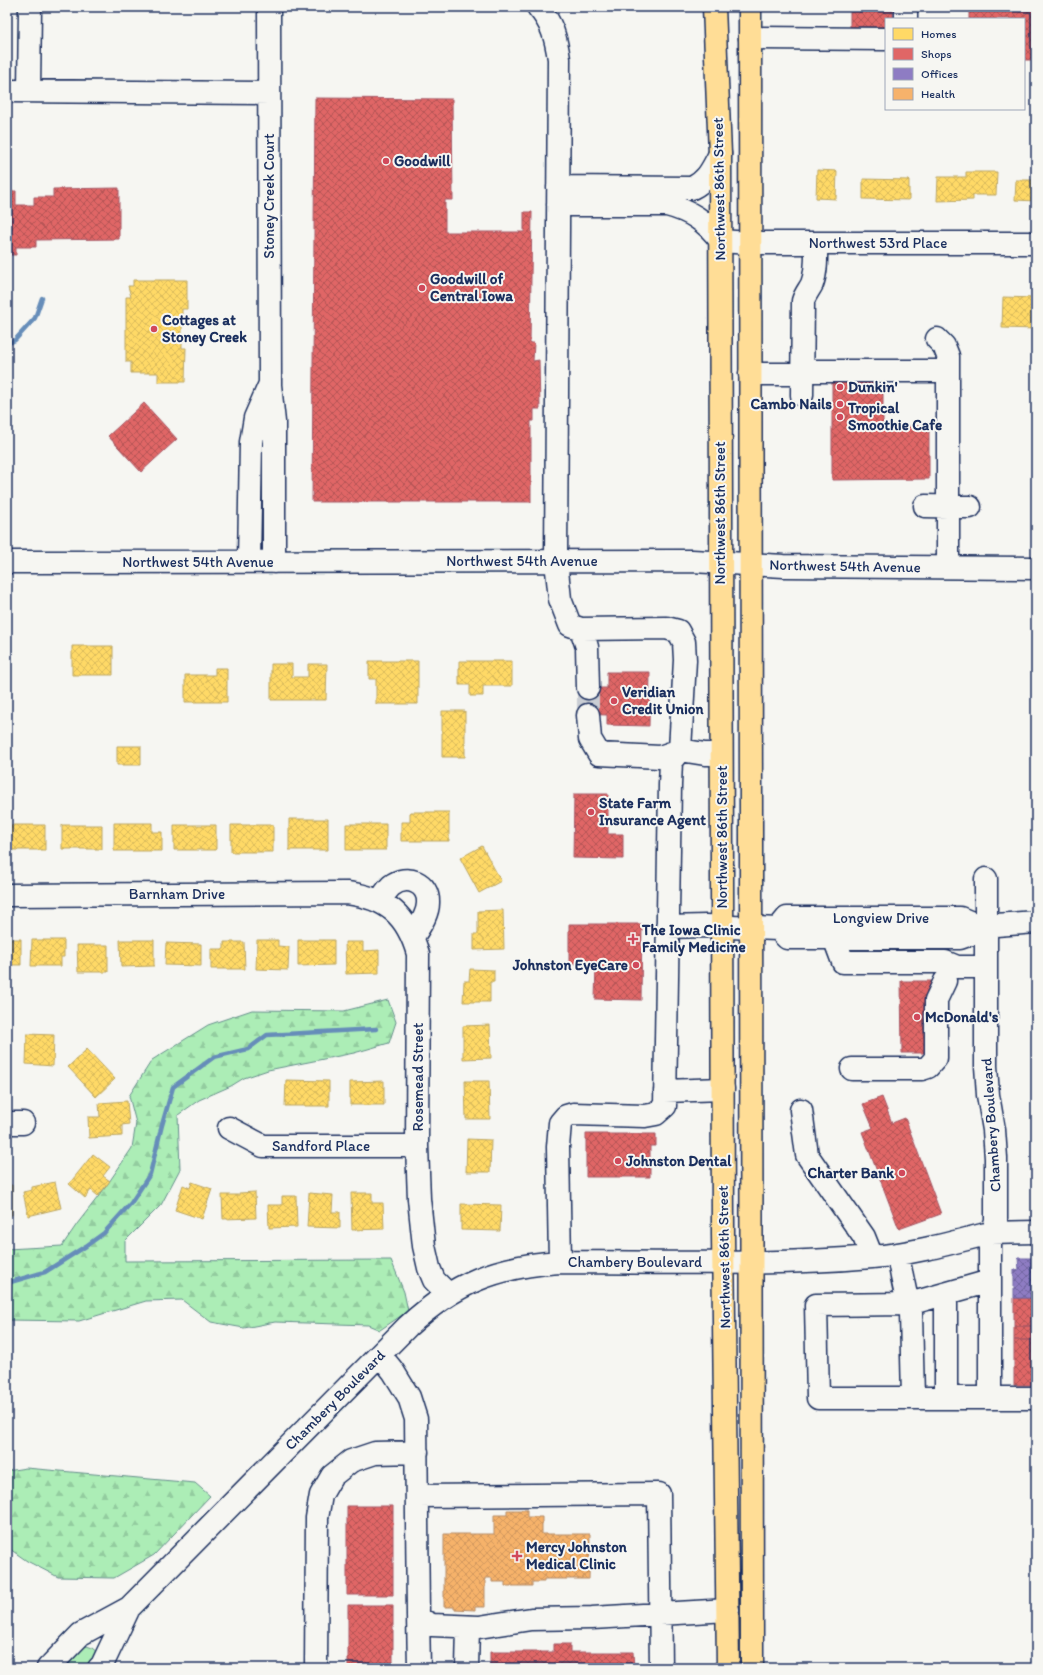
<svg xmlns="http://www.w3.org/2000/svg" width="1043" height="1675" font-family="Itim,sans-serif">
<defs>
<pattern id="forest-firs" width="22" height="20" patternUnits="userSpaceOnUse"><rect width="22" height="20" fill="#acedb6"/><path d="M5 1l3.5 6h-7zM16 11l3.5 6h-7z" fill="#93cc9f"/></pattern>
<pattern id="homes-cross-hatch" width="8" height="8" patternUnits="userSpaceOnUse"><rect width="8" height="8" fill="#ffd966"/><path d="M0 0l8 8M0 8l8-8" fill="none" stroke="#dabb5b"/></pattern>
<pattern id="shops-cross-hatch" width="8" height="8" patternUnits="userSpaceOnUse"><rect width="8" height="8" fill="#e06666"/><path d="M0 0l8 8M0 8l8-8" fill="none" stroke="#b55457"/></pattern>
<pattern id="offices-cross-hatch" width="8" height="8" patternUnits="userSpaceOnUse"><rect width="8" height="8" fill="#8e7cc3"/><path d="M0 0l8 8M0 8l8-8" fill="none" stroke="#7366a2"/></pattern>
<pattern id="health-cross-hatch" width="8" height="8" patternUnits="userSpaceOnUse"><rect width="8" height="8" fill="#f6b26b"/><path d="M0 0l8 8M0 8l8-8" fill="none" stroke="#d2995f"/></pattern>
</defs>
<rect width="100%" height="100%" fill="#f6f6f2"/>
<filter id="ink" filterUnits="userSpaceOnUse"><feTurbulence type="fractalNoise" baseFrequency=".025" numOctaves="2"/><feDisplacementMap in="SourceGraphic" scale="8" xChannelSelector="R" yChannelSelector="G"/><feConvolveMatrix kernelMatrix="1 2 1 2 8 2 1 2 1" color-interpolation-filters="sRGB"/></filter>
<g filter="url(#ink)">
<path fill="#acedb6" stroke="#648e8a" d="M82 1646C90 1646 95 1648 97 1655L90 1668H60Z"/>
<path fill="url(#forest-firs)" stroke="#648e8a" d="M388 1000 396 1022 389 1043 354 1053 268 1070 244 1078 231 1086 199 1100 178 1115 180 1169 161 1205 125 1241V1261L391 1260 404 1292 408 1311 380 1330 368 1325 275 1322 244 1328 211 1322 182 1300 146 1301 79 1321 7 1320V1249L62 1246 77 1224 105 1188 132 1148 136 1123 129 1096 152 1060 208 1025 252 1010 344 1011Z
M26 1468 195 1483 210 1496 154 1555 114 1578 58 1577 27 1561 7 1547V1471Z"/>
<path fill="url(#homes-cross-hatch)" stroke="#bba664" d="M817 170 837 171 836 199 816 198Z
M966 172H997L996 195H973V200L937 201 938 177H966Z
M863 179 909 180V200L863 199Z
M1016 180H1036V201L1015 200Z
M133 280H187V309H182V348H186L185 382H158V373H131V362H126V297H131L128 286H133Z
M1003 297 1036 298V329L1002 328Z
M1033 483H1036V500H1033Z
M72 646H113V675H72Z
M369 661H418V704H376V679H369Z
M459 661H512V686H483V696H470V685H459Z
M271 664H292V677H308V664H327L326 700H271Z
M215 668H227V702H185V675H215Z
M442 711H465V757H442Z
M117 746H141V765H117Z
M410 812H449V841H401V822H410Z
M289 819H328V850H289Z
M114 823H152V832H162V851H114Z
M346 824H386V850H346Z
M7 825H45V850H7Z
M62 825H102V849H62Z
M174 825H216V850H174Z
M231 825H273V852H231Z
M482 846 501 881 479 893 460 858Z
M503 910 504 949 474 950V934H478V911Z
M7 939H21V965H7Z
M32 940H64V957H61V966H31Z
M120 940H154V966L121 967Z
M257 940H278V946L289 947 288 970 256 969Z
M298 940H334V965L298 966Z
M224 942H244L245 969H211V949H224Z
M345 942H363V951L379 950V973L346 974Z
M166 943 201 944V966L165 965Z
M77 945H108V972H78Z
M470 969 494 970V982H490V1002H463L464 981H469Z
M490 1025 491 1058 463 1059V1026Z
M27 1034 54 1035 53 1066 26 1064Z
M7 1039H11V1067L7 1066Z
M87 1049 115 1079 96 1097 68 1067Z
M286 1080 329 1081V1106H285Z
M384 1081V1105H350V1082Z
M465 1081H489L490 1119H466Z
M127 1101 129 1124 122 1125V1136L89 1138 88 1117H100L99 1103Z
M467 1139 491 1140 490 1172H466Z
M93 1154 110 1167 103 1176 110 1181 98 1196 91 1190 85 1198 69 1184Z
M55 1182 61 1208 28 1216 23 1192 32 1190V1187Z
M192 1182 212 1189 202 1219 175 1210 183 1185 190 1188Z
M7 1185H12V1215H7Z
M255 1192 256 1218 223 1219 222 1195H239V1193Z
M309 1193 333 1195 332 1212H340V1228L307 1227Z
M351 1193H372V1203H383L384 1229 352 1230Z
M282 1196H296L297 1227 269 1228 268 1205H282Z
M461 1204 501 1205 500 1231 461 1230Z"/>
<path fill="url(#shops-cross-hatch)" stroke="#a55664" d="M853 7H893V19H886V27H850V12H853Z
M983 7H1003V10H1030V7H1036V60H1024V19H969V10L983 9Z
M315 98 452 99 453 200H445V232H524V212H532L530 343H534L533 361 539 360 540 409H534V421H531V502H312Z
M119 188V239L36 240V247H16V255H7V191H16V205H34V197H53V189Z
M832 376H883V426H929V479L832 480Z
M144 403 177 439 141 472 108 436Z
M607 672H650L649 726 607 725V715L578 714 579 688H607Z
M574 794H608V834H623V859L573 858Z
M569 924H642L641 1000 595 999 596 964H569Z
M901 981H932L933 1053H902Z
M882 1097 892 1123 905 1118 941 1214 899 1229 862 1132 873 1128 863 1104Z
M586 1134H656V1146H650V1177H586Z
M1014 1298H1036V1326H1014Z
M1014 1326H1036V1340H1014Z
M1014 1340H1036V1385H1014Z
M347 1506H393V1595H347Z
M348 1605H393V1668H348Z
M553 1644H570V1652H633L634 1668H490V1652H553Z"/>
<path fill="url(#offices-cross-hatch)" stroke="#6c65a5" d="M1018 1258H1036V1298H1014V1270H1019Z"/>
<path fill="url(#health-cross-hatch)" stroke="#b48b67" d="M507 1510H527V1517H542V1534H590L589 1579H544V1582H532V1586H505V1582H492V1578H485V1607H475V1610L454 1609V1607H444V1534H494V1515H507Z"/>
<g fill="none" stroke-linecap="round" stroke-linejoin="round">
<path stroke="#668db9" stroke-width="4.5" d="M7 344 15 340 35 318 42 298
M7 1283 45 1272 86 1246 104 1233 131 1203 150 1174 162 1125 173 1087 214 1057 248 1049 267 1035 376 1029"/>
<path stroke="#caced4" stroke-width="22" stroke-dasharray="22 11" stroke-linecap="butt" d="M588 688V715"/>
<defs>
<path id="minor" d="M269 7 270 385 274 422V562
M538 7C552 23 556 38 559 59L556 561 560 599 570 625 581 629 666 628 678 631 684 642 685 660 680 750 671 761 670 785 665 1106 656 1114 645 1116 573 1114 566 1116 560 1123 558 1147 560 1262
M906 19V7
M750 38 886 39
M7 91 269 93
M29 91 30 7
M558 187 692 188C708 180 712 169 720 154
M558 205H667C690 211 706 221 721 241L749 243H1036
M937 339 944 346 948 356V567
M750 374H803L811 371H948
M802 395 803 301C805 294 809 290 812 284 817 271 816 257 816 243
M925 506 970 507
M7 562 692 561 784 566 1036 568
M249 562 251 442 255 418 269 386
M581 629 587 647 588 688
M588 715 590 739 599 754 660 757 680 750 705 754H721
M7 895 347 893C387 898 407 915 418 954L417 1146 419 1199 424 1246 429 1268 434 1280 448 1294
M380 901C383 896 387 890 391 886 407 873 429 883 428 903 428 915 419 927 413 937
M667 927 706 926 778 929 787 938H960L996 925 1036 922
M778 929 787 918H960L986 929
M834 938 843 962H945L957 967H986
M852 1069H922L928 1067 936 1058V1000L945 981
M665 1091 723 1089
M801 1110 807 1155 864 1237 872 1257
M7 1123H23
M229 1128 263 1146H417
M898 1254C901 1274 905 1293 911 1313L913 1398H818L816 1305 909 1304 990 1281V1233L1036 1232
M946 1294V1398
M380 1355 393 1371 409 1397 416 1419 418 1615 422 1620 432 1625 479 1627 531 1619 592 1618 728 1610
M913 1398H1036
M990 1398V1281
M417 1496 659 1494 661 1668
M418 1615 419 1668
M48 1668 81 1634 129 1608 408 1326C455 1283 496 1266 560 1262 663 1262 768 1266 872 1257 912 1254 951 1243 990 1233L994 1228 996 1220V1158L994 1130 988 1095 986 1066V879
M99 1668 102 1665 129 1608
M316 1668 317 1518 321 1495 332 1476 351 1461 375 1453 417 1452
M467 1668 468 1627"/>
<path id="major" d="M714 7 720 154 723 1234 728 1668
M750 7 752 1668"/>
</defs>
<use href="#minor" stroke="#1b2f5e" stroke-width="25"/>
<use href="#major" stroke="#1b2f5e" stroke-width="25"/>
<use href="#minor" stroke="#f6f6f2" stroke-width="22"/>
<use href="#major" stroke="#ffdd96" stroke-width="22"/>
</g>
</g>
<g fill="#d1495b" stroke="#f6f6f2" stroke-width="1.5">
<circle cx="386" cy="161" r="4"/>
<circle cx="422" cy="288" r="4"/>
<circle cx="154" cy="329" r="4"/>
<circle cx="840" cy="387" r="4"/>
<circle cx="840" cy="404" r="4"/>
<circle cx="840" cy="417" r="4"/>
<circle cx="614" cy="701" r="4"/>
<circle cx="591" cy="812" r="4"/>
<path d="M631 933h4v4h4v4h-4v4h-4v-4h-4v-4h4z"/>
<circle cx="636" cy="965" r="4"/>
<circle cx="917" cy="1017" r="4"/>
<circle cx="618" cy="1161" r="4"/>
<circle cx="902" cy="1173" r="4"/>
<path d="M515 1550h4v4h4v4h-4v4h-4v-4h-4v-4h4z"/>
</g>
<g text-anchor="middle" stroke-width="4" stroke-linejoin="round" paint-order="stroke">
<g font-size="15" font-weight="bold" fill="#1b2f5e" stroke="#f6f6f2" text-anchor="start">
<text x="394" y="166">Goodwill</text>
<text x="430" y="284">Goodwill of<tspan x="430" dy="17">Central Iowa</tspan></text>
<text x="162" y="325">Cottages at<tspan x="162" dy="17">Stoney Creek</tspan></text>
<text x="848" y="392">Dunkin'</text>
<text x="832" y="409" text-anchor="end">Cambo Nails</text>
<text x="848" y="413">Tropical<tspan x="848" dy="17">Smoothie Cafe</tspan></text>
<text x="622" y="697">Veridian<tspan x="622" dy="17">Credit Union</tspan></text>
<text x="599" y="808">State Farm<tspan x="599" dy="17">Insurance Agent</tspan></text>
<text x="642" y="935">The Iowa Clinic<tspan x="642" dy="17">Family Medicine</tspan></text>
<text x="628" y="970" text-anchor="end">Johnston EyeCare</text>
<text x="925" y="1022">McDonald's</text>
<text x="626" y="1166">Johnston Dental</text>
<text x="894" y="1178" text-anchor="end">Charter Bank</text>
<text x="526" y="1552">Mercy Johnston<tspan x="526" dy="17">Medical Clinic</tspan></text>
</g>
<g font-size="15" fill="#1b2f5e" stroke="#f6f6f2">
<text transform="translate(719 189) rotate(-91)" y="5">Northwest 86th Street</text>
<text transform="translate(269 196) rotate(-90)" y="5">Stoney Creek Court</text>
<text x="878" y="248">Northwest 53rd Place</text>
<text transform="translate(720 513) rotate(-90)" y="5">Northwest 86th Street</text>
<text x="522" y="566">Northwest 54th Avenue</text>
<text x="198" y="567">Northwest 54th Avenue</text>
<text transform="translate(845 566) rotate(1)" y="5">Northwest 54th Avenue</text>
<text transform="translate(722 837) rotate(-90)" y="5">Northwest 86th Street</text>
<text x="177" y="899">Barnham Drive</text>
<text x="881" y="923">Longview Drive</text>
<text transform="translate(418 1077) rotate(-90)" y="5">Rosemead Street</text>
<text transform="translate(991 1125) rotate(-94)" y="5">Chambery Boulevard</text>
<text x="321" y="1151">Sandford Place</text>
<text transform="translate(724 1257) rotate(-91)" y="5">Northwest 86th Street</text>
<text x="635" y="1267">Chambery Boulevard</text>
<text transform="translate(335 1400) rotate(-45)" y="5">Chambery Boulevard</text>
</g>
</g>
<rect width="1043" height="1675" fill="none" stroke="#f6f6f2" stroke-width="24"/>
<rect x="12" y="12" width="1019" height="1651" fill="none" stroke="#1b2f5e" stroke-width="1.5" filter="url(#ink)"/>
<rect x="885" y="18" width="140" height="92" fill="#f6f6f2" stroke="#9ea6b7"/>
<rect x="893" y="28" width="20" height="12" fill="#ffd966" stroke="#9ea6b7"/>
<text x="921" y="38" font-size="12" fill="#1b2f5e">Homes</text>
<rect x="893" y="48" width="20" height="12" fill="#e06666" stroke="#9ea6b7"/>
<text x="921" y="58" font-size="12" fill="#1b2f5e">Shops</text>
<rect x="893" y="68" width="20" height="12" fill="#8e7cc3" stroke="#9ea6b7"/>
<text x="921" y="78" font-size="12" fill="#1b2f5e">Offices</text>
<rect x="893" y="88" width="20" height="12" fill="#f6b26b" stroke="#9ea6b7"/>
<text x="921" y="98" font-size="12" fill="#1b2f5e">Health</text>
</svg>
